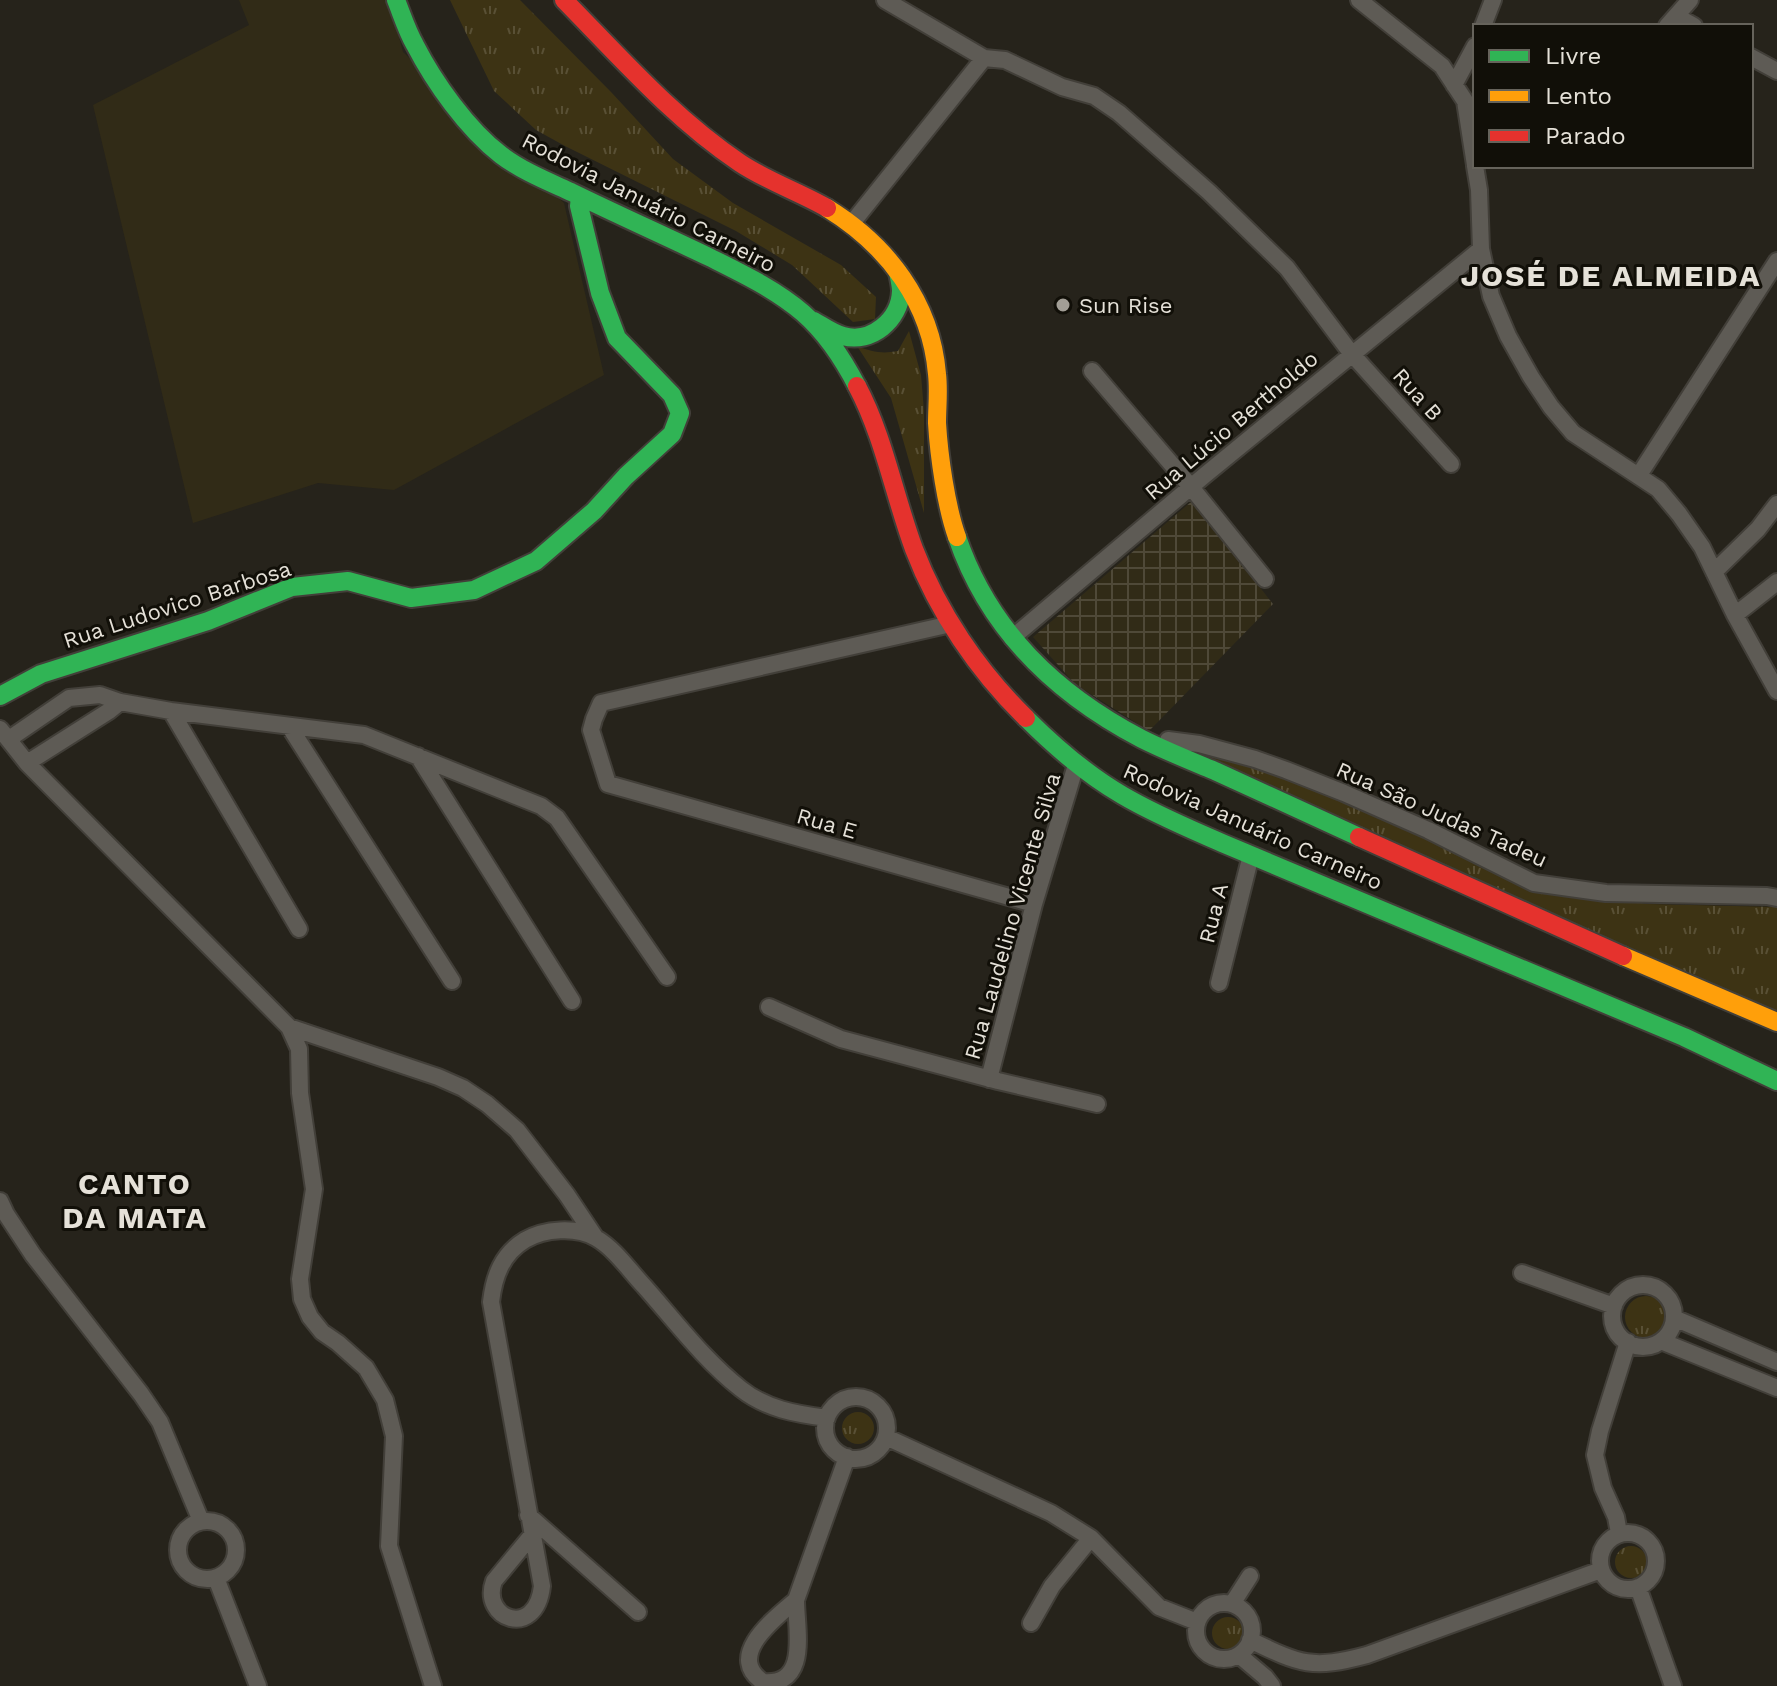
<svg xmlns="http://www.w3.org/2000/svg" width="1777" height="1686" font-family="'Work Sans',sans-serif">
<defs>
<pattern id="industrial-grid" width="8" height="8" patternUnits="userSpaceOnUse" patternTransform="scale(2)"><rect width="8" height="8" fill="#312b17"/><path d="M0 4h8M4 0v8" fill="none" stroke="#4f4938"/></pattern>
<pattern id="grass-tufts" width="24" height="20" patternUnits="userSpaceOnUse" patternTransform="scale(2)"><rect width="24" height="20" fill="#3d3314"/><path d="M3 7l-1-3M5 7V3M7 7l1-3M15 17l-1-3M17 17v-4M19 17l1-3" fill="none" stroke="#595035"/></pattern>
</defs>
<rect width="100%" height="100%" fill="#26231b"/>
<path fill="#312b17" d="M239 0H389L403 52 564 203 604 375 394 490 318 483 193 523 93 105 249 25Z"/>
<path fill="url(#industrial-grid)" d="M1192 501 1273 604 1149 731 1075 684 1033 637Z"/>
<path fill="url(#grass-tufts)" d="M450 0H520L611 92 673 159 733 203 841 265 876 297 875 319 853 322 792 265 736 231 565 146 536 130 494 91Z
M909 331 921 375 924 411V513L891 398 857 346C872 352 882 354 898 351Z
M1186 751 1224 757 1302 784 1353 805 1504 875 1620 900 1647 904 1777 907V1016Z
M1625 1317a21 21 0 1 1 42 0a21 21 0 1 1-42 0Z
M842 1428a16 16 0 1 1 32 0a16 16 0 1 1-32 0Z
M1615 1562a16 16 0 1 1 32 0a16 16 0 1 1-32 0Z
M1212 1633a16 16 0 1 1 32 0a16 16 0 1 1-32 0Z"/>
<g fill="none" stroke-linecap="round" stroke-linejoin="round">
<defs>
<path id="street" d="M885 0 984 58
M1359 0 1442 66 1465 101 1475 165
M1676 16 1694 26
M1483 26 1493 0
M1667 26 1690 0
M1751 57 1777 71
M1454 85 1475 46
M1475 166 1479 190 1481 249 1491 296 1508 336 1531 377 1551 407 1573 433 1658 489 1679 514 1702 547 1735 615 1777 691
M852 223 984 58 1005 60 1062 87 1094 96 1119 113 1209 192 1287 268 1351 353 1451 464
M1092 371 1191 487 1265 579
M1639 475 1777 261
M1714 572 1758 529 1777 504
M1735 615 1777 582
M951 624 601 703 594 719 591 730 608 784 1034 904
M1012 638 1205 475 1481 249
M171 711 299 929
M289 726 452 981
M0 729 27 763 289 1027 299 1049 300 1093 314 1189 300 1279 302 1299 310 1317 322 1332 338 1343 366 1368 385 1400 394 1436 389 1546 433 1686
M9 739 69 698 100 695 120 702 171 711 364 735 541 806 557 818 667 977
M1168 740 1199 744 1255 759 1286 770 1344 793 1428 830 1534 883 1606 893 1767 896 1777 898
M418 756 572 1001
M27 763 109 711 120 702
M1219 983 1251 855
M769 1007 841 1039 998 1081 1097 1104
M289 1027 438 1077 463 1088 487 1104 517 1130 567 1195 595 1237
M989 1079 1034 904 1076 765
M0 1201 6 1214 33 1255 141 1394 160 1422 201 1521
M1522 1273 1614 1306
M1612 1316a31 31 0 1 1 62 0a31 31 0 1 1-62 0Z
M1674 1318 1777 1362
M1661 1341 1777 1388
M825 1428a31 31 0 1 1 62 0a31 31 0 1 1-62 0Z
M886 1437 1051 1513 1091 1538 1159 1607 1197 1622
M528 1515 638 1612
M178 1550a29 29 0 1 1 58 0a29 29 0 1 1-58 0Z
M1619 1533 1616 1517 1603 1488 1595 1455 1600 1431 1628 1342
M1600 1561a28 28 0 1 1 56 0a28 28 0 1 1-56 0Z
M532 1535 494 1581C480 1619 536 1640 542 1586L491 1302C494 1276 502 1254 525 1240 544 1229 576 1226 596 1238 615 1249 629 1270 644 1286 675 1321 704 1360 741 1389 766 1409 796 1414 827 1418
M216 1578 258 1686
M1638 1587 1673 1686
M796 1600C796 1629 810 1686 763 1682 725 1656 774 1619 796 1600Z
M796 1600 847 1457
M1196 1631a28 28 0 1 1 56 0a28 28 0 1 1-56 0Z
M1232 1604 1250 1576
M1031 1623 1052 1586 1091 1538
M1250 1640C1300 1664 1311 1670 1367 1655L1601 1570
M1239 1655 1265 1677 1272 1686"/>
<path id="fast" d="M396 0C402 15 407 31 415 45 434 82 467 129 501 155 522 171 547 181 571 192 616 214 663 235 709 257 741 273 775 289 803 313 826 333 843 359 857 386
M814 321C823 326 832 333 843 336 871 344 900 320 901 291 901 285 899 278 898 272
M957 537C989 631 1056 694 1142 739 1166 751 1191 761 1215 771 1263 793 1311 815 1359 837
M0 696 41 674 208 621 292 587 348 581 411 598 474 590 536 561 594 511 626 476 672 434 680 413 672 395 617 338 600 293 579 206 580 197
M1026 718C1055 747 1086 774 1122 795 1154 814 1188 828 1222 843L1684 1037 1777 1081"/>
<path id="slow" d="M827 208C887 245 931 302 937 374 939 391 937 407 937 423 939 456 946 506 957 537
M1623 956 1777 1022"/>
<path id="jam" d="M564 0C620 57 673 118 740 163 767 181 799 192 827 208
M857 386C884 437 894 495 914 549 938 612 978 671 1026 718
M1359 837 1623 956"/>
</defs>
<use href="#street" stroke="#423f39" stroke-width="20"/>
<use href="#fast" stroke="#423f39" stroke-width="22"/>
<use href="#slow" stroke="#423f39" stroke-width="22"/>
<use href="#jam" stroke="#423f39" stroke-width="22"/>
<use href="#street" stroke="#5e5b55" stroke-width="16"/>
<use href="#fast" stroke="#30b455" stroke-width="18"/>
<use href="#slow" stroke="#ff9f0a" stroke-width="18"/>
<use href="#jam" stroke="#e5322d" stroke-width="18"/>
</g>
<circle fill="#a29e96" stroke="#110f08" stroke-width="3" cx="1063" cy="305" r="8"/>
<g text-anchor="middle" stroke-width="6" stroke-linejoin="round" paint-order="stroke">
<g font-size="22" fill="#e5e1d8" stroke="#110f08">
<text transform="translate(649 202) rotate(27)" y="8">Rodovia Januário Carneiro</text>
<text transform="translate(1418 394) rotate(48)" y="8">Rua B</text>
<text transform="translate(1231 425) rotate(-40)" y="8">Rua Lúcio Bertholdo</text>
<text transform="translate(177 604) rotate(-18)" y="8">Rua Ludovico Barbosa</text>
<text transform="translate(1442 814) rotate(24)" y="8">Rua São Judas Tadeu</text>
<text transform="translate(827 823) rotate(16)" y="8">Rua E</text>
<text transform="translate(1253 826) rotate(24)" y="8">Rodovia Januário Carneiro</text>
<text transform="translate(1213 913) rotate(-76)" y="8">Rua A</text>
<text transform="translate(1012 916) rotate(-74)" y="8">Rua Laudelino Vicente Silva</text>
</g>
<g font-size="22" fill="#e5e1d8" stroke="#110f08" text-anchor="start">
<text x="1079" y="313">Sun Rise</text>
</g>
<g font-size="30" font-weight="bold" letter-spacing="2" fill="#e5e1d8" stroke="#110f08">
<text x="1611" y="286">JOSÉ DE ALMEIDA</text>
<text x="135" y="1194">CANTO<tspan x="135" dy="34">DA MATA</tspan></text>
</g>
</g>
<rect x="1473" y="24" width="280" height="144" fill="#110f08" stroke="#66635b" stroke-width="2"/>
<rect x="1489" y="50" width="40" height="12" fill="#30b455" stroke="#66635b" stroke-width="2"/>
<text x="1545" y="64" font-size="24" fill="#e5e1d8">Livre</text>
<rect x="1489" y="90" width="40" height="12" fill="#ff9f0a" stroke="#66635b" stroke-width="2"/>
<text x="1545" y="104" font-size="24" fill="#e5e1d8">Lento</text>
<rect x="1489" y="130" width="40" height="12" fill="#e5322d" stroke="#66635b" stroke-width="2"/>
<text x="1545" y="144" font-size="24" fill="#e5e1d8">Parado</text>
</svg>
